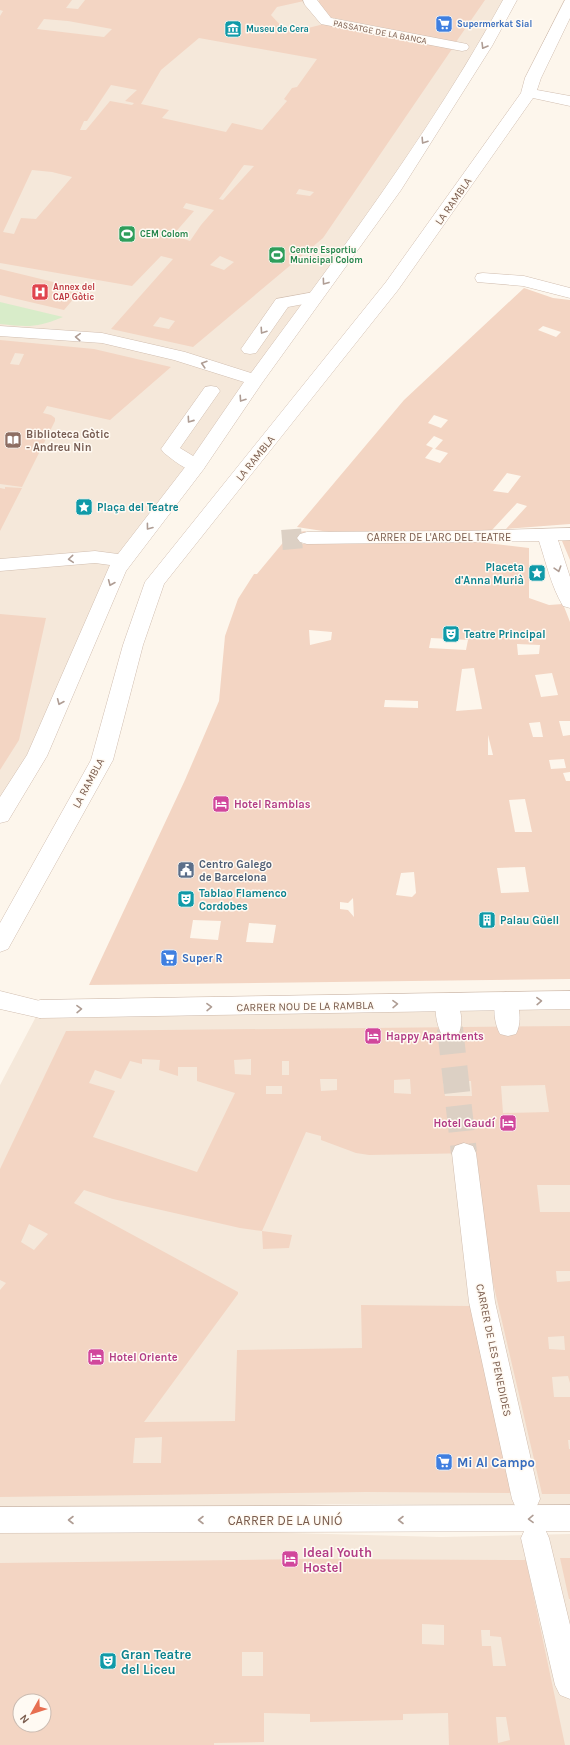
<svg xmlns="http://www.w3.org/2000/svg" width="570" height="1745" font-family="Karla,sans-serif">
<rect width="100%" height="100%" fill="#fdf6ec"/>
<path fill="#f5e8da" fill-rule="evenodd" d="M0 0H510L393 190 117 569 0 815Z
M570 999V1504H333L0 1515V1085L40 1009Z
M0 1525 441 1537 570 1534V1745H0ZM20 1701H44V1725H20Z"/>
<path fill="#d8ecc9" d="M0 302 63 317C37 328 27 327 0 324Z"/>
<path fill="#f3d5c3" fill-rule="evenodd" d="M0 0H72L66 8 78 9 85 0H305L304 1 277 7 271 15 283 28 296 31 324 24 452 49 323 238 193 347 111 329 173 259 161 256 132 286 0 263V16L3 11 0 10ZM44 19 68 21 112 29 104 37 37 29ZM199 38 317 59 297 87 292 88 284 99 287 101 262 130 232 123 226 132 162 118 169 110 141 104 161 70ZM111 85 137 90 125 101 134 103 132 105 110 101 86 130H80L84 121H87ZM244 165 254 166 223 200 219 199ZM32 170 52 172 72 177 36 219 21 218 14 234 3 232ZM299 189 314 192 310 196 296 194ZM186 203 214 210 201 225 190 241 173 235 194 211 183 208ZM220 256 234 262 224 270 210 265ZM160 317 175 321 169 329 153 326Z
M319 0H485L456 42 329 17 318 4Z
M0 269 82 289 64 310 0 295Z
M524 288 553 298 570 300V524L506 529 527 506 517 503 492 530 458 533 329 532 297 527 404 400ZM543 326 561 332 556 337 538 330ZM434 415 448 420 441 428 428 423ZM434 436 443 440 435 449 448 453 440 463 425 458 433 448 426 445ZM507 473 521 476 508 493 493 491Z
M0 340 94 349 171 367 110 420 47 406 43 413 51 415 55 418V421L22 487 0 484ZM15 353 24 354 19 365 10 364Z
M5 487 22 488 0 531V488L5 489Z
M306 531 300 544 478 542 529 548V598L549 605 563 604 570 622V721H559L563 736 570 735V772L563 773 566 781H570V979L89 985 185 780 219 701 225 636 238 599 254 574H257L291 533ZM309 630 332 632 331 640 310 645ZM431 638 468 640 466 650 429 648ZM517 644 540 645 539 654 518 655ZM474 668 482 709 456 711 462 669ZM552 673 558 695 541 697 535 675ZM385 700 418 701V708L384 707ZM540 722 543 737H533L529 723ZM488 735 493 755H488ZM564 759 566 768 551 769 549 760ZM525 799 532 832H515L509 800ZM525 867 529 892 501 893 497 868ZM414 872 416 893 412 897 396 895 401 873ZM353 898 354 917 348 910 340 909V902L348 903ZM193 920 221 921 218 940 190 938ZM249 923 276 925 273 943 246 942Z
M570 540V560L562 541Z
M0 614 46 618 19 740 0 770Z
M570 1026V1185H537L540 1212H570V1271H556L557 1282 570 1281V1383L568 1376 552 1377 554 1397H570V1440H568L569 1449H570V1494H542L485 1248 486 1237 477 1158H475V1153L369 1155 356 1153 321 1140V1136L306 1132 262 1231 240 1228 113 1199 84 1190 74 1203 238 1292V1294L144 1422 235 1421 237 1350 362 1348 361 1305 470 1306 511 1493 366 1492 0 1497V1290L6 1283 0 1280V1169L66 1031ZM142 1059 160 1060 159 1070 178 1076V1067H197V1081L235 1093 197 1172 93 1137 115 1091 89 1083 95 1070 121 1079 130 1061 142 1064ZM251 1059V1075L235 1074 234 1060ZM282 1061H289V1075H282ZM320 1079H337V1090L321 1091ZM410 1079 411 1094 394 1093V1080ZM443 1081H471L472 1096H445ZM545 1085 549 1112 503 1113 501 1086ZM266 1086H282V1094H266ZM29 1224 48 1234 34 1250 21 1242ZM564 1336 565 1350 549 1349 548 1337ZM162 1437 161 1463H133L135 1438Z
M262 1231 292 1235 289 1248 263 1249Z
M560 1558H570V1599H569Z
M309 1559 526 1560 565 1745H449L448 1713 403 1714V1720L310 1722V1714L264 1713V1742L214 1743V1745H0V1563ZM422 1624 444 1625V1645L422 1644ZM481 1630H490V1636L501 1637 506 1666H493L491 1646H482ZM242 1652H263V1676H242ZM20 1701H44V1725H20ZM496 1717H506L510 1740 498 1743Z"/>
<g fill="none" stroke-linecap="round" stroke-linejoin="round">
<path stroke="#dcd0c4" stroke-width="20" stroke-dasharray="20 10" stroke-linecap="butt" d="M282 540 307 538"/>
<path stroke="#dcd0c4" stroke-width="26" stroke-dasharray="26 13" stroke-linecap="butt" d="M450 1028 464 1153"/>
<defs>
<path id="service" d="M314 292 320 293 322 297 320 301 288 307 256 353 250 354 244 353 241 349 276 299Z
M211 386 217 387 220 391 180 448 203 462 205 466 203 470C188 474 175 461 164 453L161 449 205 387Z
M506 992 514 995C520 1005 522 1023 516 1034L508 1036 500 1034C494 1023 492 1005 498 995Z"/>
<path id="pedestrian" d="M303 0H317L331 18 462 43 467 44 469 47 467 50 462 51 321 24 305 5Z
M565 0H570V18L541 78 537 90 570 96V106L533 98 398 290 164 584 143 645 113 760 8 949 0 952V923L91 760 123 645 145 582 386 282 521 93 525 78Z
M483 273 524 276 570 288V298L523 286 477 282 475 278 477 274Z
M570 528V540H558L570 577V608L563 606C551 586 546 562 539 541L307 544 300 542 297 538 300 534 307 532 467 531Z
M447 994 455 997C461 1007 464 1024 458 1035L450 1037 442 1035C436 1024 433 1007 439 997Z
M464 1143 473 1146 476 1153 495 1302 540 1499 536 1508 526 1512 516 1508 512 1499 469 1302 452 1153 455 1146Z
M535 1525 545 1529 549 1538 570 1625V1699L560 1695 555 1685 521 1538 525 1529Z"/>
<path id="minor" d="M503 0H517L492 46 401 190 262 383 203 470 126 571 47 756 8 821 0 823V797L27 755 110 565 95 563 0 571V559L95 551 118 554 189 462 244 382 174 360 102 343 0 336V326L102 333 185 352 251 373C340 252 431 132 503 0Z
M0 991 48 1003 52 1009 48 1015 40 1018 0 1009Z
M570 1505V1531L0 1533V1507Z"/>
<path id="tertiary" d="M570 991V1009L40 1018 32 1015 28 1009 32 1003 40 1000Z"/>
</defs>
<use href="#service" stroke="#d1beb0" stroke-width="1"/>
<use href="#pedestrian" stroke="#d1beb0" stroke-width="1"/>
<use href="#minor" stroke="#d1beb0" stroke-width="1"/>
<use href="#tertiary" stroke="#d1beb0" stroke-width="1"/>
<use href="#service" fill="#fff" fill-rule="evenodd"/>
<use href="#pedestrian" fill="#fff" fill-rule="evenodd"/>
<use href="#minor" fill="#fff" fill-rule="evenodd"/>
<use href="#tertiary" fill="#fff" fill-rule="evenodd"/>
</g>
<defs><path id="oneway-chevron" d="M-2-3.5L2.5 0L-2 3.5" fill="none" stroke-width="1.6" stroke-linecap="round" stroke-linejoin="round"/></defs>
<g stroke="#af9d94">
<use href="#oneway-chevron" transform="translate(484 46) rotate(121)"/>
<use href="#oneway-chevron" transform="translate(424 141) rotate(123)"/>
<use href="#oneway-chevron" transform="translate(325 282) rotate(126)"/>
<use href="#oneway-chevron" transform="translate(263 331) rotate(124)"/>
<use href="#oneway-chevron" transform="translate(78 337) rotate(-177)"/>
<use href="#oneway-chevron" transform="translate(204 364) rotate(-163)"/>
<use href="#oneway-chevron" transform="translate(242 399) rotate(124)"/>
<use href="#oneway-chevron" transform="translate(190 420) rotate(125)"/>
<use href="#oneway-chevron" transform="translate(149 527) rotate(127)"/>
<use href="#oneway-chevron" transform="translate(71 559) rotate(175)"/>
<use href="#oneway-chevron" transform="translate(558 569) rotate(73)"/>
<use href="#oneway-chevron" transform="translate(111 583) rotate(113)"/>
<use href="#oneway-chevron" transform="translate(60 702) rotate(113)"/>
<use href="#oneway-chevron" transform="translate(539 1001) rotate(-2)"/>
<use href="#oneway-chevron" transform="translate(395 1004) rotate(-1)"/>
<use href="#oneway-chevron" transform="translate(209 1007) rotate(-1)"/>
<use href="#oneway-chevron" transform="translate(79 1009) rotate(-1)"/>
<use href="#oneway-chevron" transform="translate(531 1519) rotate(179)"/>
<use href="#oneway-chevron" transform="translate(71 1520) rotate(-180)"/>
<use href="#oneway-chevron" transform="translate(201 1520) rotate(-180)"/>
<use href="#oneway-chevron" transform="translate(401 1520) rotate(180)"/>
</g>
<defs>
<symbol id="supermarket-square" viewBox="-11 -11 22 22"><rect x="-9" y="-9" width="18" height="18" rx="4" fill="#3f7fe0" stroke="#fffaf3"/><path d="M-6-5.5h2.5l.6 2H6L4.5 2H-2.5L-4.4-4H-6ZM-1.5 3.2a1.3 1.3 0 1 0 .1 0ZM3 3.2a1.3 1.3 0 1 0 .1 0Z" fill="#fff"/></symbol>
<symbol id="museum-square" viewBox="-11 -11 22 22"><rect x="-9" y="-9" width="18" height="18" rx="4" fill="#0f9aa8" stroke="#fffaf3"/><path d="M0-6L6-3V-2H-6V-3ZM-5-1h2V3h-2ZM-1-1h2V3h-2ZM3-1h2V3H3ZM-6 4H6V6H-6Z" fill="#fff"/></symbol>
<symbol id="stadium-square" viewBox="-11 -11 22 22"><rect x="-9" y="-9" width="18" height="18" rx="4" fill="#2e9e5b" stroke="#fffaf3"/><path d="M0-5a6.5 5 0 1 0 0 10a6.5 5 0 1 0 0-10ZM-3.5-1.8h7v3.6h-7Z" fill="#fff"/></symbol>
<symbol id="hospital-square" viewBox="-11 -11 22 22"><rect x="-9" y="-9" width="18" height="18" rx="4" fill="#e0444e" stroke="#fffaf3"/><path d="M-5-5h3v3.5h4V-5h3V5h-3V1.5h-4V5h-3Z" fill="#fff"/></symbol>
<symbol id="library-square" viewBox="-11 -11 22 22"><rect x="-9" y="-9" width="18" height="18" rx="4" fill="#8d6e63" stroke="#fffaf3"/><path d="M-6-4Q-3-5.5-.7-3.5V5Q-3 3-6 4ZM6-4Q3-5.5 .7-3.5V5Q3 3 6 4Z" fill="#fff"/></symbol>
<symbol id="sight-square" viewBox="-11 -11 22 22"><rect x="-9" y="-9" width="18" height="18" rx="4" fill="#0f9aa8" stroke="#fffaf3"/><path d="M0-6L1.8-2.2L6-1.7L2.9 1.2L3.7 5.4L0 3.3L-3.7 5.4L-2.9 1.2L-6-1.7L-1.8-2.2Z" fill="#fff"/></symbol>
<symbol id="theatre-square" viewBox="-11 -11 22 22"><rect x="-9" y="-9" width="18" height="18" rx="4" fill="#0f9aa8" stroke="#fffaf3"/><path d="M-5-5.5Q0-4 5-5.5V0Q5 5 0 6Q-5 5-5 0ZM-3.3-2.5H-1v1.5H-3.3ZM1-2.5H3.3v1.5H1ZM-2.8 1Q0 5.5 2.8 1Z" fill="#fff"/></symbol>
<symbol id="hotel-square" viewBox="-11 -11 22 22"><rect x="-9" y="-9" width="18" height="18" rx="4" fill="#d1479c" stroke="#fffaf3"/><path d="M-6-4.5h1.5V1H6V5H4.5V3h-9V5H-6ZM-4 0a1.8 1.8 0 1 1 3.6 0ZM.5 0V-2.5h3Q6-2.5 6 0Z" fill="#fff"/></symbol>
<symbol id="civic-square" viewBox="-11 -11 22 22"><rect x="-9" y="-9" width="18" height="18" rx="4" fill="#5c6f8a" stroke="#fffaf3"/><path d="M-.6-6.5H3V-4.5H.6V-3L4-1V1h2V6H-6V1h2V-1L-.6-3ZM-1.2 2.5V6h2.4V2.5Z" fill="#fff"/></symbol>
<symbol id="building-square" viewBox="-11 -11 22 22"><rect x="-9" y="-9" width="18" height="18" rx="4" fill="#0f9aa8" stroke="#fffaf3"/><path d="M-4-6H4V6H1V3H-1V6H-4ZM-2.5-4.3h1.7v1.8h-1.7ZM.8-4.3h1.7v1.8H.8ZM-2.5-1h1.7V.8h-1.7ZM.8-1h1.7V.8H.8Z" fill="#fff"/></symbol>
</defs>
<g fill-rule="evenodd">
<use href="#supermarket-square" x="434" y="14" width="20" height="20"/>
<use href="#museum-square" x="223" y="19" width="20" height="20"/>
<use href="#stadium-square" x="117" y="224" width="20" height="20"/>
<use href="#stadium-square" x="267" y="245" width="20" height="20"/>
<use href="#hospital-square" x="30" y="282" width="20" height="20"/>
<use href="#library-square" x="3" y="430" width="20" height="20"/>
<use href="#sight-square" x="74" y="497" width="20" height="20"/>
<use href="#sight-square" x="527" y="563" width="20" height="20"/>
<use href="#theatre-square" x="441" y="624" width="20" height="20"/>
<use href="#hotel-square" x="211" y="794" width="20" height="20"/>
<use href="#civic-square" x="176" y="860" width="20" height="20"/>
<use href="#theatre-square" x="176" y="889" width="20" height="20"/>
<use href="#building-square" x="477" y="910" width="20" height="20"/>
<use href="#supermarket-square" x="159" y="948" width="20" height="20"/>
<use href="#hotel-square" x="363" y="1026" width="20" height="20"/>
<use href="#hotel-square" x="498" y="1113" width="20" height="20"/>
<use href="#hotel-square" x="86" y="1347" width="20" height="20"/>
<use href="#supermarket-square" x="434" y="1452" width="20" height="20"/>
<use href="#hotel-square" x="280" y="1549" width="20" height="20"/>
<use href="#theatre-square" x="98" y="1651" width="20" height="20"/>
</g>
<g text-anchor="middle" stroke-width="3" stroke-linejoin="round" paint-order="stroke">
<g font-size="9" font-weight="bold" fill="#366cbe" stroke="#fffaf3" text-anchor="start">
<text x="457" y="27">Supermerkat Sial</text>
</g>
<g font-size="9" font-weight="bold" fill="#0d838f" stroke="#fffaf3" text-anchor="start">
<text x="246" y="32">Museu de Cera</text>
</g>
<g font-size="9" fill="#7a5c4d" stroke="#fffaf3">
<text transform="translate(380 32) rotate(11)" y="3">PASSATGE DE LA BANCA</text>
</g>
<g font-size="9" font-weight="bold" fill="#27864d" stroke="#fffaf3" text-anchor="start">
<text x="140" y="237">CEM Colom</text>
<text x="290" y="253">Centre Esportiu<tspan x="290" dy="10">Municipal Colom</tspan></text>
</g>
<g font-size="9" font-weight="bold" fill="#be3a42" stroke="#fffaf3" text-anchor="start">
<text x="53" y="290">Annex del<tspan x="53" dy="10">CAP Gòtic</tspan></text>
</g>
<g font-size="11" fill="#7a5c4d" stroke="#fffaf3">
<text transform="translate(453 201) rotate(-55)" y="4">LA RAMBLA</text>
<text transform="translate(255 458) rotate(-51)" y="4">LA RAMBLA</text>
<text x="439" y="541">CARRER DE L'ARC DEL TEATRE</text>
<text transform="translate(88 783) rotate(-62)" y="4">LA RAMBLA</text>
<text transform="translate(305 1006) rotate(-1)" y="4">CARRER NOU DE LA RAMBLA</text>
<text transform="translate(494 1350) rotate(78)" y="4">CARRER DE LES PENEDIDES</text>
</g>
<g font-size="11" font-weight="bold" fill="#785e54" stroke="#fffaf3" text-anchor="start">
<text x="26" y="438">Biblioteca Gòtic<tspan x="26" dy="13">- Andreu Nin</tspan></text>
</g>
<g font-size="11" font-weight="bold" fill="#0d838f" stroke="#fffaf3" text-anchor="start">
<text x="97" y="511">Plaça del Teatre</text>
<text x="524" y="571" text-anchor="end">Placeta<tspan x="524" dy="13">d'Anna Murià</tspan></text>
<text x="464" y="638">Teatre Principal</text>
<text x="199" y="897">Tablao Flamenco<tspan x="199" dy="13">Cordobes</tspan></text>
<text x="500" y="924">Palau Güell</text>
</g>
<g font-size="11" font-weight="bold" fill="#b23c85" stroke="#fffaf3" text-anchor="start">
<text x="234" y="808">Hotel Ramblas</text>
<text x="386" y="1040">Happy Apartments</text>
<text x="495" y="1127" text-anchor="end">Hotel Gaudí</text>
<text x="109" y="1361">Hotel Oriente</text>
</g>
<g font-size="11" font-weight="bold" fill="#4e5e75" stroke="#fffaf3" text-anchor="start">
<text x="199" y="868">Centro Galego<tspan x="199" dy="13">de Barcelona</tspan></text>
</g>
<g font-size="11" font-weight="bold" fill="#366cbe" stroke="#fffaf3" text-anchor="start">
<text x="182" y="962">Super R</text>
</g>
<g font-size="13" font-weight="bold" fill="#366cbe" stroke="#fffaf3" text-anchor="start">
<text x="457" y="1467">Mi Al Campo</text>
</g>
<g font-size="13" fill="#7a5c4d" stroke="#fffaf3">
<text x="285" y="1525">CARRER DE LA UNIÓ</text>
</g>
<g font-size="13" font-weight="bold" fill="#b23c85" stroke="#fffaf3" text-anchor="start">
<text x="303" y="1557">Ideal Youth<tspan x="303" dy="15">Hostel</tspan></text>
</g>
<g font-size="13" font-weight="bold" fill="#0d838f" stroke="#fffaf3" text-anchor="start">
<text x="121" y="1659">Gran Teatre<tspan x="121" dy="15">del Liceu</tspan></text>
</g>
</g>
<g transform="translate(32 1713) rotate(231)"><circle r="19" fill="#fffaf3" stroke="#cabbb1"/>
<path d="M0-3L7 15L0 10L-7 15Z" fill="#e76f51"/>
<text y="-6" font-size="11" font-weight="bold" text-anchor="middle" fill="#7a5c4d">N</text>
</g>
</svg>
